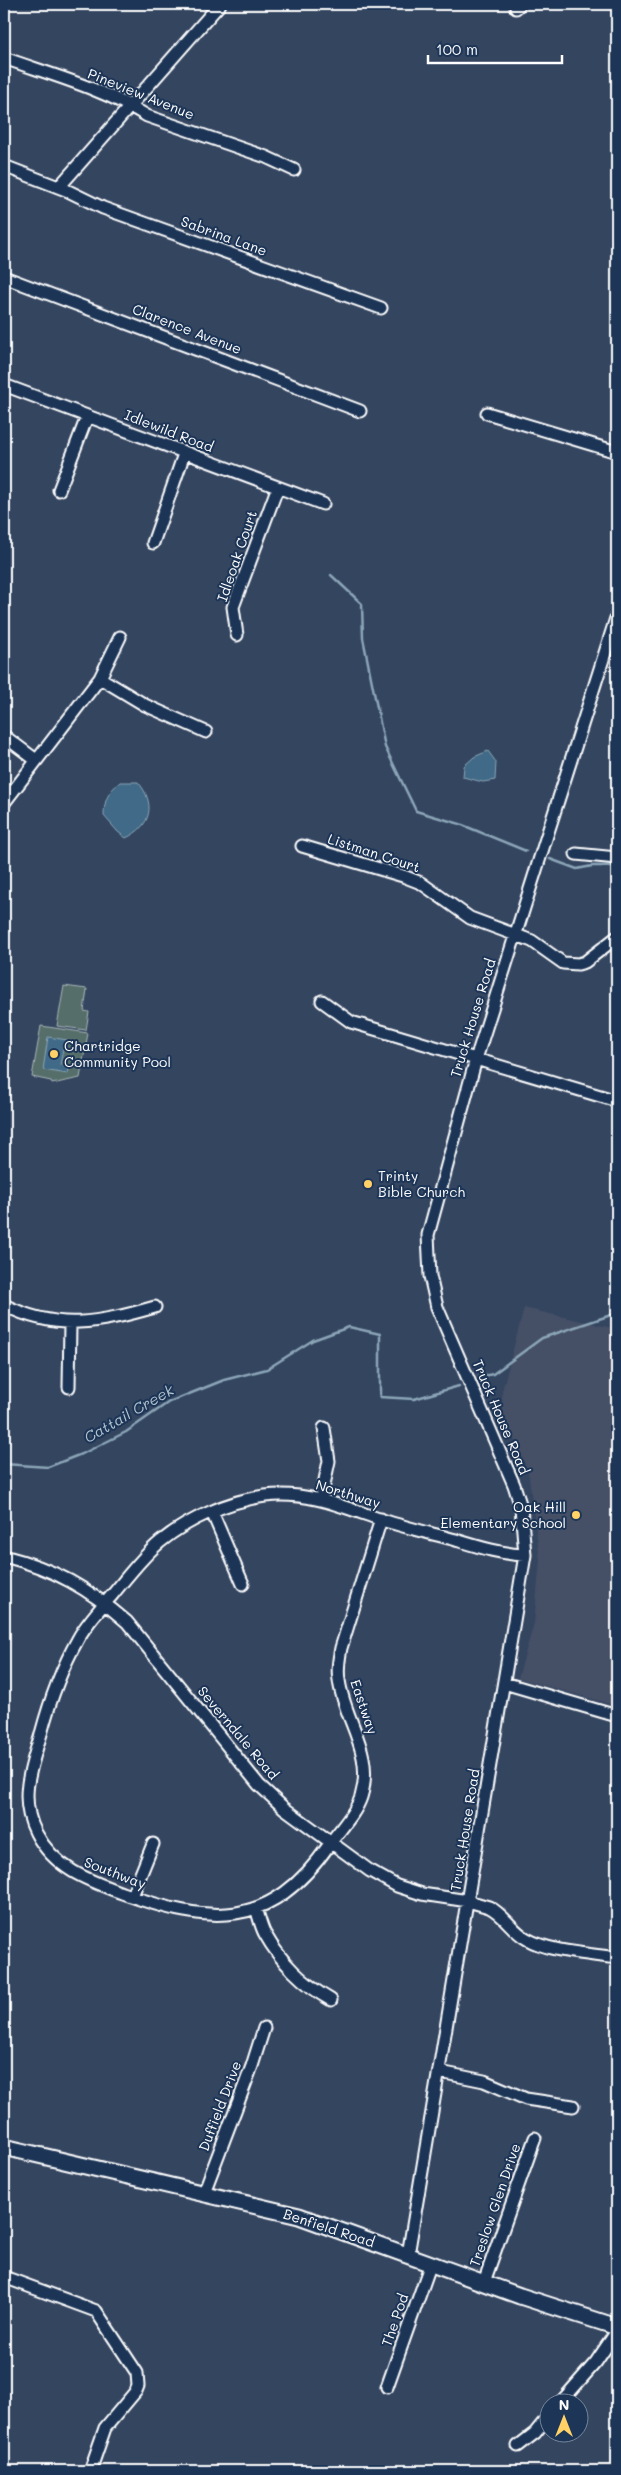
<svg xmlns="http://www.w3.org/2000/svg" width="621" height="2475" font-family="Mali,sans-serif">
<rect width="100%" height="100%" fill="#344560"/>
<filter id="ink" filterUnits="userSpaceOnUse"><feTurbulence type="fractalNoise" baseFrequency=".02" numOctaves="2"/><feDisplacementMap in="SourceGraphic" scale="10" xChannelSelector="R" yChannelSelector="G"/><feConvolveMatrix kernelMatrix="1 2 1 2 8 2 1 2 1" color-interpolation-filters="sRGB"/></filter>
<g filter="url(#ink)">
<path fill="#445066" d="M524 1308 608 1327 617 1326V1706L518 1678 534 1623 540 1560 528 1471 503 1414 502 1391Z"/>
<path fill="#546e6b" stroke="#aab6b5" d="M64 986 87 989 84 1011 89 1012 86 1030 57 1026Z
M41 1026 88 1033 80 1078 52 1084 51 1081 32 1077Z"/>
<path fill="#406b87" stroke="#8ca6b7" d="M488 751 496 762 495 780 483 782 463 777 464 766 474 757Z
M120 782H138C156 803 152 826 126 838L118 832 104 816C104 800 108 792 120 782Z
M48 1037 67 1040 66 1044 64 1043 60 1065 69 1067 68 1074 43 1070Z"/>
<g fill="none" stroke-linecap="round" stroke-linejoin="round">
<path stroke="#8ca6b7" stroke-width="2.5" d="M331 575 362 604 363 638 385 747 416 811 460 824 526 851
M550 859 577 869 592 866H617
M479 1377 493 1374 542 1338 617 1313
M4 1464 48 1467 84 1453 126 1432 169 1402 224 1380 267 1369 313 1340 349 1327 380 1334V1397L414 1399 459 1386"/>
<defs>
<path id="minor" d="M516 8 520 4
M4 58C52 75 104 89 147 116L266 157 294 170
M4 166 66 190 103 208 381 308
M59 187 220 4
M4 277 360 411
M4 385 323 504
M487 413 617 452
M59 490 87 417
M153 543 184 454
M237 635 233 607 277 489
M100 678 145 705 206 732
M4 736 36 760
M4 803 100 678 120 637
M302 846 403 876 421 883 470 918 532 941 563 963 578 964 585 962 617 937
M576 854 617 858
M322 1001 351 1022 617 1101
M4 1305C58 1332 99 1323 155 1307
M69 1387 70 1324
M321 1499 329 1461 324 1428
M212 1512 243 1584
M381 1519 341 1648C339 1659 337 1669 339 1680 344 1721 375 1752 361 1797 355 1815 339 1830 329 1845 270 1930 211 1925 122 1893 87 1880 54 1868 36 1833 18 1798 31 1768 41 1734 50 1700 61 1669 78 1639 87 1622 101 1608 113 1594 128 1576 142 1557 160 1542 188 1519 229 1501 265 1496 305 1491 339 1505 376 1518 403 1527 430 1533 456 1540 479 1547 501 1554 525 1555
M4 1556C55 1569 88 1588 127 1622L259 1785 284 1808 370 1871 397 1886 422 1894 468 1901 489 1907C504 1914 512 1931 527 1939 549 1952 591 1954 617 1958
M504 1683 617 1716
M132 1896 153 1844
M256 1908C259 1917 261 1927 265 1934 280 1961 304 1985 331 2000
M440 2072 484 2081 526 2099 573 2106
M203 2195 252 2066 264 2028
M408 2255 525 1555 521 1507 514 1485 437 1307 430 1276 428 1235 476 1059 617 615
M4 2277 96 2311 137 2373 138 2386 136 2391 105 2428 90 2471
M484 2282 535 2138
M387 2387 431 2263
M561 2402 596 2362 617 2331
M518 2446 535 2433 548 2417"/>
<path id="major" d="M4 2147 299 2216 520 2296 617 2327"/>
</defs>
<use href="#minor" stroke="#fff" stroke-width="15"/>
<use href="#major" stroke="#fff" stroke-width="19"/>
<use href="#minor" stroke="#1d3557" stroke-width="11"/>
<use href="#major" stroke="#1d3557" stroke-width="15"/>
</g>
</g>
<g fill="#ffd166" stroke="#1d3557" stroke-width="2">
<circle cx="54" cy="1054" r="5"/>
<circle cx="368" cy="1184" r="5"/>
<circle cx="576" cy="1515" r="5"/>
</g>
<g text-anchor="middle" stroke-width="4" stroke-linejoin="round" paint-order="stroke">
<g font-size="14" fill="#fff" stroke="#1d3557">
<text transform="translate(141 94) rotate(22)" y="5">Pineview Avenue</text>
<text transform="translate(224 236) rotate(20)" y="5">Sabrina Lane</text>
<text transform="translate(187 329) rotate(21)" y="5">Clarence Avenue</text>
<text transform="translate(169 431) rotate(21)" y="5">Idlewild Road</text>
<text transform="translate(237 556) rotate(-71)" y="5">Idleoak Court</text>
<text transform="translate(374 853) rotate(18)" y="5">Listman Court</text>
<text transform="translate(473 1018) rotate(-73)" y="5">Truck House Road</text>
<text transform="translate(501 1417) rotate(67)" y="5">Truck House Road</text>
<text transform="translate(348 1494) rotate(17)" y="5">Northway</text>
<text transform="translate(364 1707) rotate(71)" y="5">Eastway</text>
<text transform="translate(238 1733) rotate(50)" y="5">Severndale Road</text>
<text transform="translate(465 1830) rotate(-81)" y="5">Truck House Road</text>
<text transform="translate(115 1873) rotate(21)" y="5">Southway</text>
<text transform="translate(220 2106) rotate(-69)" y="5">Duffield Drive</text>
<text transform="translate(495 2205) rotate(-71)" y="5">Treslow Glen Drive</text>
<text transform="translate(329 2228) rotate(18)" y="5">Benfield Road</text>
<text transform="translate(395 2320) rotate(-71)" y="5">The Pod</text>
</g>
<g font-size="14" fill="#fff" stroke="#1d3557" text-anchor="start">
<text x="64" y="1051">Chartridge<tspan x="64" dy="16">Community Pool</tspan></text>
<text x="378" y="1181">Trinty<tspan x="378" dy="16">Bible Church</tspan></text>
<text x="566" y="1512" text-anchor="end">Oak Hill<tspan x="566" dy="16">Elementary School</tspan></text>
</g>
<g font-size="15" font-style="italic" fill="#b3c4cf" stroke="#1d3557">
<text transform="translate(129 1414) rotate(-30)" y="5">Cattail Creek</text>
</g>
</g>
<rect width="621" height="2475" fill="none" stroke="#1d3557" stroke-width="20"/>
<rect x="10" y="10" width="601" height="2455" fill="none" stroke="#fff" stroke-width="2" filter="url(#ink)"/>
<g transform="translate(564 2418)"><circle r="24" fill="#1d3557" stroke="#77869a"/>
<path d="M0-4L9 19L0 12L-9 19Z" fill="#ffd166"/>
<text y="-8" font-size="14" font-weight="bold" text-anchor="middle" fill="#ffffff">N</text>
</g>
<path d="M428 55v8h134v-8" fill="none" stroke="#ffffff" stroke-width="2.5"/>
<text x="436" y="55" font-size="15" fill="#ffffff" stroke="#1d3557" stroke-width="4" paint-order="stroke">100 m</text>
</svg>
